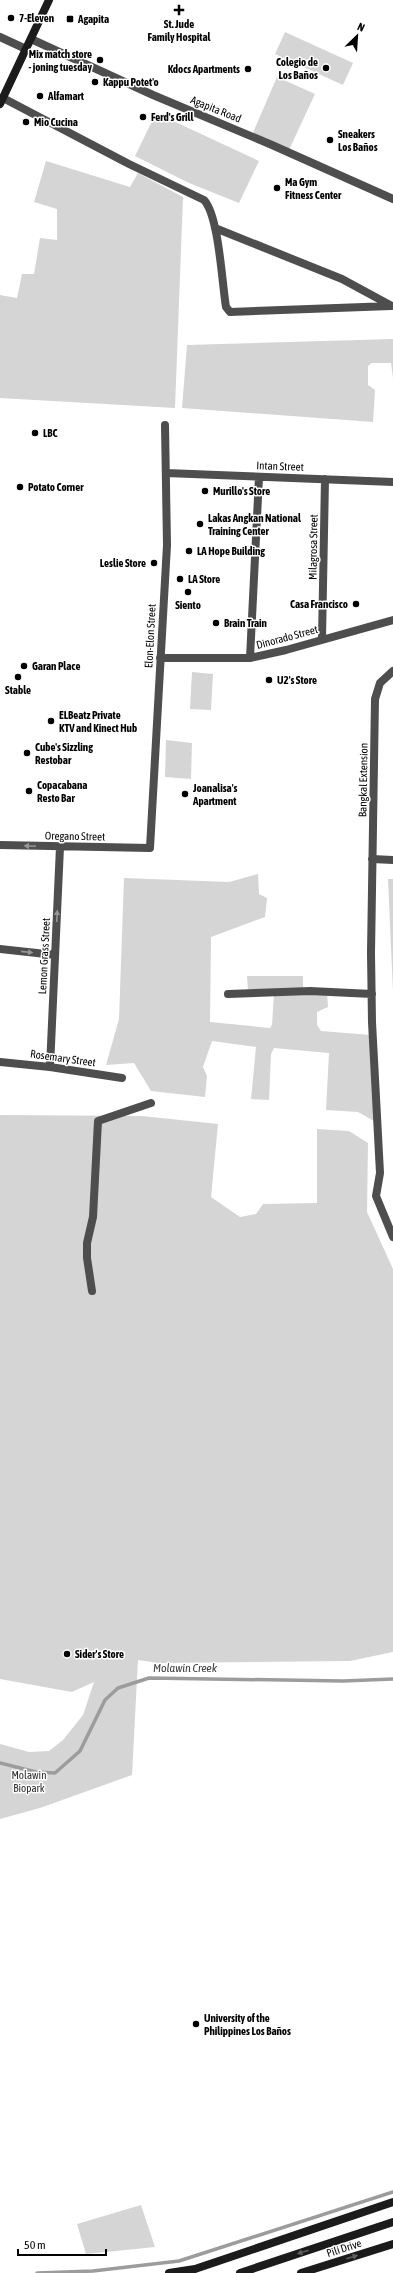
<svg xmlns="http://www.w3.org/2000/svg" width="393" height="2273" font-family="'Asap Condensed',sans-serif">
<rect width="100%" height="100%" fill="#fff"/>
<path fill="#d5d5d5" d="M285 32 353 63 343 85 275 54Z
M277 77 315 94 288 152 252 135Z
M156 113 259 161 239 203 189 183 135 156Z
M46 161 130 187 138 173 183 197 175 408 0 398V295L17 298 22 274H34L40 238 57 240V209L34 202Z
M393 339V378L391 363H372L368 366V385L375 390 373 422 182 408 187 345Z
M192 672 213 674 211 710 190 709Z
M166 740 192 743 191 779 165 777Z
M258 874 259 894 267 898 265 917 211 937 210 1022 270 1028 272 1025 274 994 248 991 247 976H303V991L327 992 328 1007 317 1012V1025L321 1031 371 1035 374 1121 358 1112 326 1110 329 1053 274 1048 271 1054 269 1100 251 1099 256 1047 212 1041 203 1067 207 1076 205 1097 151 1091 134 1063 106 1065 119 1019 124 878 229 882Z
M388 879H393V992Z
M0 1115 142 1116 218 1124 211 1197 240 1217 256 1214 263 1204 317 1203V1129L349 1131 368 1143 367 1212 393 1269V1652L350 1661 158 1663 138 1660 132 1775 40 1808 0 1819V1744L29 1752 49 1751 63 1740 83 1715 94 1682 72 1692 0 1679Z
M141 2205 155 2247 86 2254 77 2224Z"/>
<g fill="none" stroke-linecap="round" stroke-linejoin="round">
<path stroke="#9c9c9c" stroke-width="3.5" d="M0 1763 36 1772 55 1773 80 1751 105 1700 118 1688 149 1678 343 1681 393 1679
M37 2273 93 2271 179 2261 393 2192"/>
<path stroke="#4e4e4e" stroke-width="8" d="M0 37 26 49
M31 39 153 95 272 145 393 199
M3 98 129 164 204 200C219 216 222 284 226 307L230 312 391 306
M215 228 342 279 390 305
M166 473 393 482
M322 639 325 479
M160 658H250L286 650 393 620
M250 658 259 477
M393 671 380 683 375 699 371 953 372 1022 380 1173 376 1196 393 1237
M0 845 150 848 167 545 165 425
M372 859 393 860
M0 949 55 955
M228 994 310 991 372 994
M0 1062 50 1067 122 1078
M50 1067 60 847
M92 1291 87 1258V1243L93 1217 98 1121 151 1103"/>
<path stroke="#1b1b1b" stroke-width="8" d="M0 104 49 0
M169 2273 195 2269 393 2202
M240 2273 393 2222
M301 2273 393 2244"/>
</g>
<defs><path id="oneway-solid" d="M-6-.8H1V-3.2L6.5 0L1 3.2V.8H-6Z"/></defs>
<g fill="#959595">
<use href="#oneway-solid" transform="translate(30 846) rotate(-178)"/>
<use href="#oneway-solid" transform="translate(57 916) rotate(-87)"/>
<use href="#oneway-solid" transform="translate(27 952) rotate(6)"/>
</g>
<g fill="#5f5f5f">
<use href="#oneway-solid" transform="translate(303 2252) rotate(162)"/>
<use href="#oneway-solid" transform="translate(352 2257) rotate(-18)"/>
</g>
<g fill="#000" stroke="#fff" stroke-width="1.5">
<path d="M177 4h4v4h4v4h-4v4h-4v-4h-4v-4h4z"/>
<circle cx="11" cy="18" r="4"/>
<rect x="66" y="15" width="8" height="8" rx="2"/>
<circle cx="100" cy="60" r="4"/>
<circle cx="326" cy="68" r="4"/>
<circle cx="248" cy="69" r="4"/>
<circle cx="95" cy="82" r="4"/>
<circle cx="40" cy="96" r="4"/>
<circle cx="143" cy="117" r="4"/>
<circle cx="26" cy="122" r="4"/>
<circle cx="330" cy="140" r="4"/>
<circle cx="277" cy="188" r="4"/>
<circle cx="35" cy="433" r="4"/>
<circle cx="20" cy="487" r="4"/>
<circle cx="205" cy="491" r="4"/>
<circle cx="200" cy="524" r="4"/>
<circle cx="189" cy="551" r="4"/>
<circle cx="154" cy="563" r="4"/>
<circle cx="180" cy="579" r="4"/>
<circle cx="188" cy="592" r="4"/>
<circle cx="356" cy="604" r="4"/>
<circle cx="216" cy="623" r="4"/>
<circle cx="24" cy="666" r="4"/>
<circle cx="18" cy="677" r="4"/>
<circle cx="269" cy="680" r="4"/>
<circle cx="51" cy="721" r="4"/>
<circle cx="27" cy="753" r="4"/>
<circle cx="29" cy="791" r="4"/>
<circle cx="185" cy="794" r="4"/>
<circle cx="67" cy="1654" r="4"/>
<circle cx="196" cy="2024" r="4"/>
</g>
<g text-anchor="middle" stroke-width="3" stroke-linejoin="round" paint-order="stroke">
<g font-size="11" font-weight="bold" fill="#000" stroke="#fff" text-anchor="start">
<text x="19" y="22">7-Eleven</text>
<text x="78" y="23">Agapita</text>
<text x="179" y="28" text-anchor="middle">St. Jude<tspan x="179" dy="13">Family Hospital</tspan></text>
<text x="92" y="58" text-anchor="end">Mix match store<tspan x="92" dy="13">- joning tuesday</tspan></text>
<text x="318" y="66" text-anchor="end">Colegio de<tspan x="318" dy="13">Los Baños</tspan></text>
<text x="240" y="73" text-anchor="end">Kdocs Apartments</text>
<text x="103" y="86">Kappu Potet'o</text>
<text x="48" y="100">Alfamart</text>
<text x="151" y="121">Ferd's Grill</text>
<text x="34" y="126">Mio Cucina</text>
<text x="338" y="138">Sneakers<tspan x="338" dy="13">Los Baños</tspan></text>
<text x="285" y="186">Ma Gym<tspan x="285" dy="13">Fitness Center</tspan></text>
<text x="43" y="437">LBC</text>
<text x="28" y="491">Potato Corner</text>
<text x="213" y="495">Murillo's Store</text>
<text x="208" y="522">Lakas Angkan National<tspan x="208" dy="13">Training Center</tspan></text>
<text x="197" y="555">LA Hope Building</text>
<text x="146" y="567" text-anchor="end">Leslie Store</text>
<text x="188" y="583">LA Store</text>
<text x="348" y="608" text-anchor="end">Casa Francisco</text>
<text x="188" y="609" text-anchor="middle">Siento</text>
<text x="224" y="627">Brain Train</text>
<text x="32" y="670">Garan Place</text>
<text x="277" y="684">U2's Store</text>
<text x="18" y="694" text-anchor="middle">Stable</text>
<text x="59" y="719">ELBeatz Private<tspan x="59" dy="13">KTV and Kinect Hub</tspan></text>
<text x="35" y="751">Cube's Sizzling<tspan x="35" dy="13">Restobar</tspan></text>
<text x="37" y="789">Copacabana<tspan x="37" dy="13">Resto Bar</tspan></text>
<text x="193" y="792">Joanalisa's<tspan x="193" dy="13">Apartment</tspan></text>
<text x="75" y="1658">Sider's Store</text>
<text x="204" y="2022">University of the<tspan x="204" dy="13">Philippines Los Baños</tspan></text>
</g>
<g font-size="11" fill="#000" stroke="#fff">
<text transform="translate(216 109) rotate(22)" y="4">Agapita Road</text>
<text transform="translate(280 466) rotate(2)" y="4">Intan Street</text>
<text transform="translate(313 547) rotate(-89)" y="4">Milagrosa Street</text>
<text transform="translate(150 636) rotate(-87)" y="4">Elon-Elon Street</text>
<text transform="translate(287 637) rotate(-15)" y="4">Dinorado Street</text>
<text transform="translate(363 780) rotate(-89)" y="4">Bangkal Extension</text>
<text transform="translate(75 836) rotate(1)" y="4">Oregano Street</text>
<text transform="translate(44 956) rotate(-87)" y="4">Lemon Grass Street</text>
<text transform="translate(63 1058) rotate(8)" y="4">Rosemary Street</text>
<text transform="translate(344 2248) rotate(-18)" y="4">Pili Drive</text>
</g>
<g font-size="11" fill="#2c2c2c" stroke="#fff">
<text x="29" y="1779">Molawin<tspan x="29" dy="13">Biopark</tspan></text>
</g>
<g font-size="12" font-style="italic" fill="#3d3d3d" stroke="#fff">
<text x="185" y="1672">Molawin Creek</text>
</g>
</g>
<g transform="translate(357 36) rotate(25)" stroke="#ffffff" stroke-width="3" paint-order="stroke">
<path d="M0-3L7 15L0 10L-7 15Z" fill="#000000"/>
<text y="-6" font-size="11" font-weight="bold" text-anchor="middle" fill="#000000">N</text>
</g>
<path d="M18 2249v6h88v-6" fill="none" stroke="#000000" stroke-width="2"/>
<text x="24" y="2249" font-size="12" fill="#000000" stroke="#ffffff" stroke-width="3" paint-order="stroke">50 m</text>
</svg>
